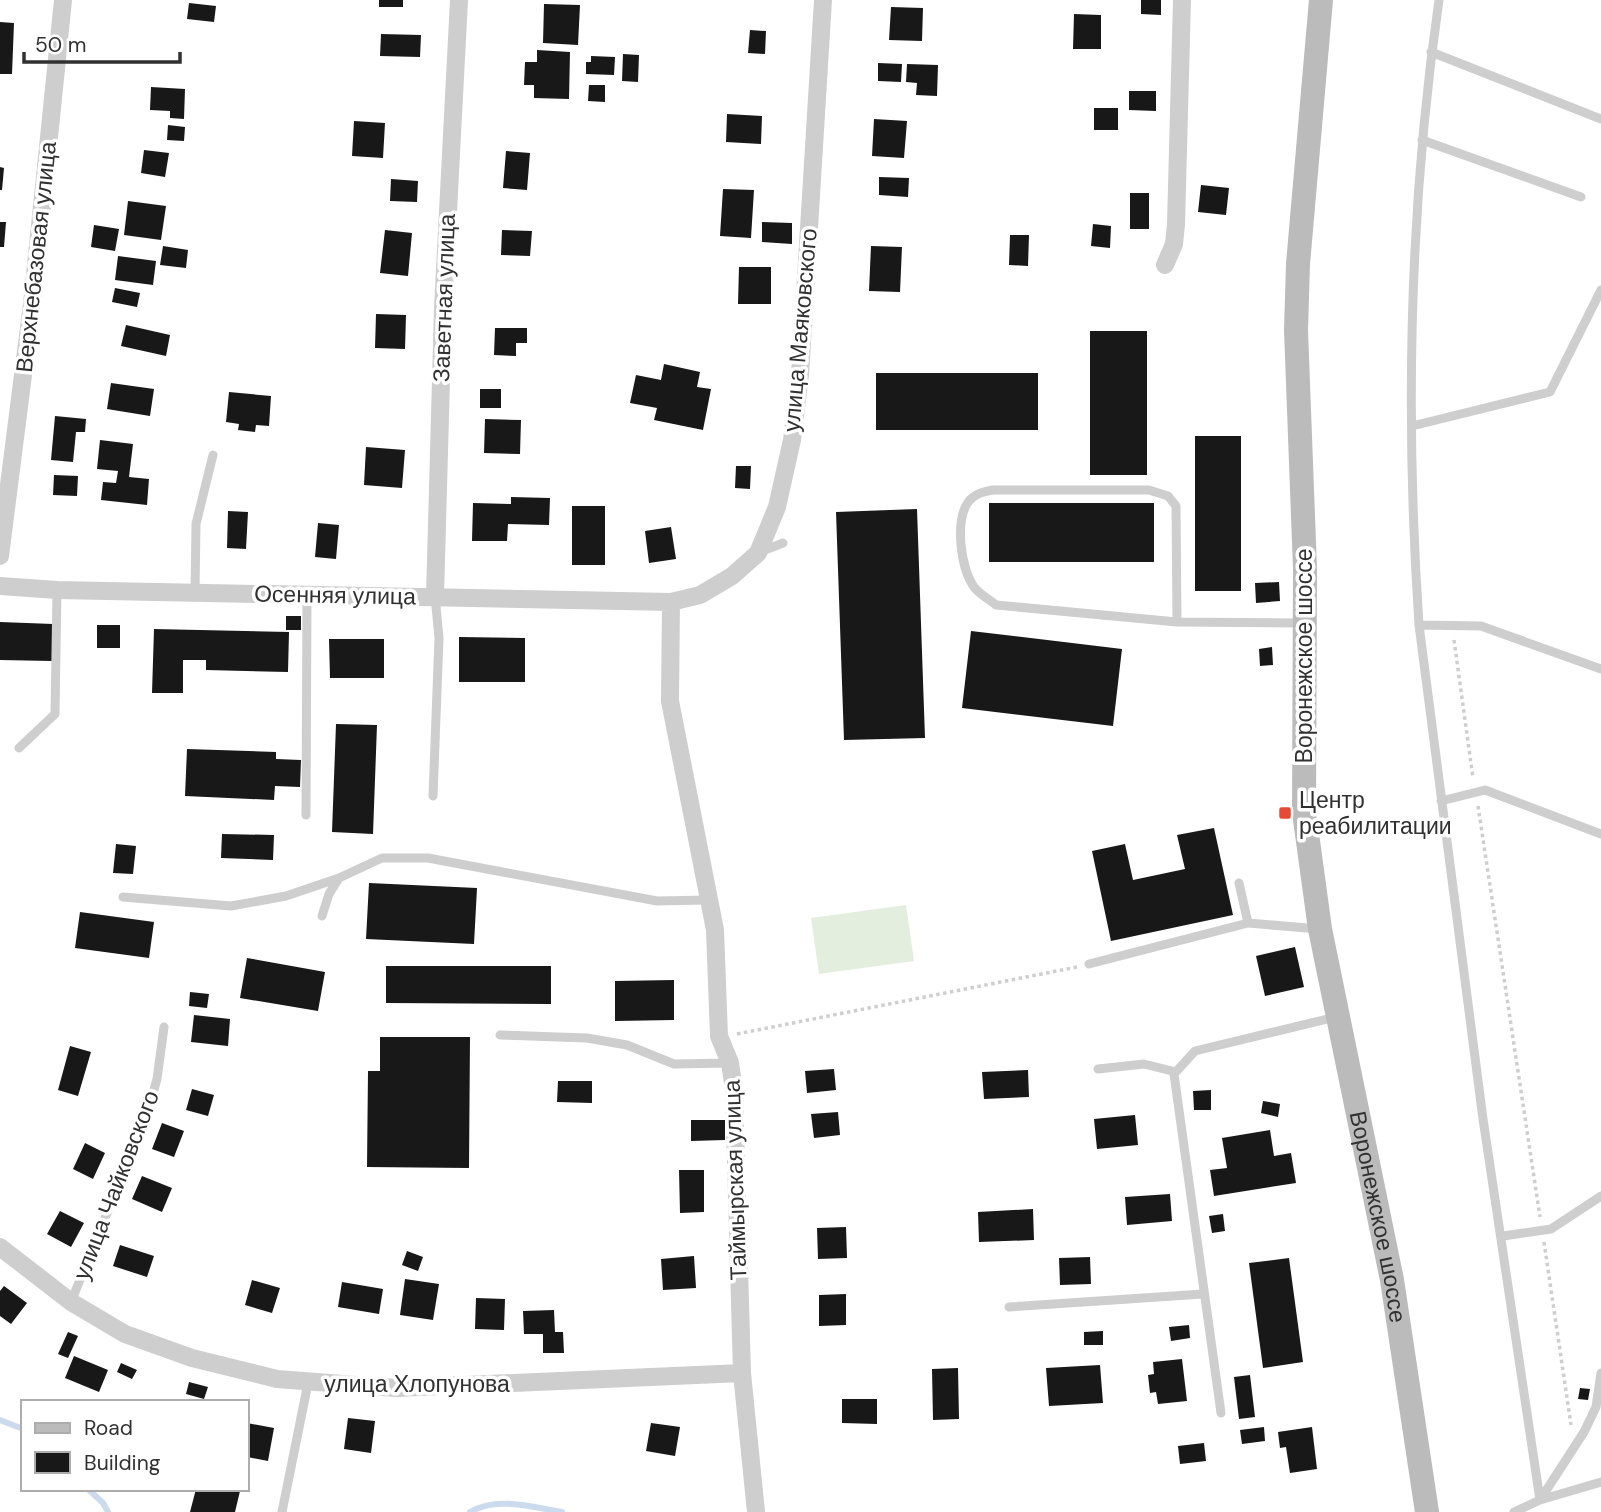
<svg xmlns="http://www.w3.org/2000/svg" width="1601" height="1512" font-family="'DM Sans',sans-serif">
<rect width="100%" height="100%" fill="#fff"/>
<path fill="#e4eedf" d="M906 905 914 961 819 974 811 918Z"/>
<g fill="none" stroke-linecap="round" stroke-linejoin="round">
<path stroke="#ccdaed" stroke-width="6" d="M0 1420 23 1429
M88 1489 103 1503 108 1512
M470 1512C497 1496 532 1507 562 1512"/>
</g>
<path fill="#181818" d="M379 0H403V7H379Z
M1141 0H1161V15L1141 14Z
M189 3 216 6 214 22 187 19Z
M544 4 580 5 578 45 543 43Z
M891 7 923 8 922 41 889 40Z
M1074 14 1101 15V49H1073Z
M0 22 14 23 12 74H0Z
M750 30 766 31 765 54 748 53Z
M381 34 421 35 420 57 380 56Z
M537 50 570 52 569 99 534 98V85H524L525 62H537Z
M623 54 639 55 638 82 622 81Z
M591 56 615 57 614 75 586 74V62H591Z
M878 63 902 64 901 82 878 81Z
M907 64 938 65 937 96 916 95 917 83 906 82Z
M589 85H605V102L588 101Z
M151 87 185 89 184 119 170 118V111L150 110Z
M1129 91H1156V111L1129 110Z
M1094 108H1118V130H1094Z
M727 114 762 116 761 144 726 142Z
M874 119 907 121 904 158 872 156Z
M354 121 385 123 383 158 352 156Z
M168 125 185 127 184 141 167 140Z
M144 150 169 153 165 177 141 173Z
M506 151 530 153 527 190 503 188Z
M0 167 4 168 2 190H0Z
M879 177 909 178 908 197 879 195Z
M391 179 418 181 417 202 390 201Z
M1201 185 1229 188 1226 215 1198 212Z
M723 189 754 190 751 238 720 236Z
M1130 193H1149V229H1130Z
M128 201 166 206 161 240 124 235Z
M0 222H6L4 247H0Z
M762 222 792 223V244L762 242Z
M1093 224 1111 226 1110 248 1091 246Z
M94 225 119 229 115 251 91 247Z
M385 230 412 233 408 276 380 273Z
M502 230 532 231 530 256 501 255Z
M1010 235H1029L1028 266 1009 265Z
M163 246 188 250 186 268 160 265Z
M871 246 902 247 900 292 869 291Z
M118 256 156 261 153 285 115 280Z
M739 267H771V304H738Z
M115 288 140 293 137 307 112 302Z
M376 314 406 315 405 349 375 348Z
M126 325 170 335 166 356 121 346Z
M495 328H527V343H516V356L494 355Z
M1090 331H1147V475H1090Z
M664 364 700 372 697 387 711 389 703 430 654 420 657 408 630 403 636 375 661 380Z
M876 373H1038V430H876Z
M111 383 154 389 150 416 107 409Z
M480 389H501V408H480Z
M229 392 271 396 269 426 256 425 255 432 238 430 239 424 226 422Z
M55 416 86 419 85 432H76L73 462 51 460Z
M485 419 521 420 520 454 484 453Z
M1195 436H1241V591H1195Z
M100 440 133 444 129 477 149 479 147 505 101 500 103 482 116 483 118 471 97 469Z
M366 447 405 450 402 488 364 485Z
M736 466H751L750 489 735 488Z
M54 475 78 476 77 496 53 495Z
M511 497 550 498 549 525 508 524 507 541H472L473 503 511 504Z
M989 503H1154V562H989Z
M572 506H605V565H572Z
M917 509 925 738 844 740 836 512Z
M228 511 248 512 246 549 227 548Z
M318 523 339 525 336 559 315 557Z
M671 527 676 559 649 563 645 531Z
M1279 582 1280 601 1256 603 1255 583Z
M286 616H301V630H286Z
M0 622 53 624 52 661 0 660Z
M97 625H120V648H97Z
M154 629 289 632 288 672 206 670V660H183V693H152Z
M971 631 1122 649 1113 726 962 708Z
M459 637 525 638V682H459Z
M329 639H384V678H330Z
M1272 647 1273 665 1260 666 1259 649Z
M336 724 377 725 373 834 332 832Z
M187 749 276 752V759L301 760 300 787 275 786 274 800 185 796Z
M1214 828 1233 915 1111 941 1092 851 1125 844 1133 880 1185 869 1177 835Z
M222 834 274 835 273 860 221 858Z
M116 844 136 846 133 874 113 873Z
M369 883 477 888 474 944 366 939Z
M80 912 154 922 149 958 75 948Z
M1295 947 1304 987 1265 996 1256 956Z
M247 958 325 972 318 1011 240 998Z
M386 966H551V1004L386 1003Z
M674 980V1020L615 1021V981Z
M190 992 209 994 207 1008 189 1006Z
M194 1015 230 1019 228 1046 191 1042Z
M380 1037H470L469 1168 367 1167 368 1071H380Z
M70 1046 91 1052 78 1096 58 1090Z
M834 1069 836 1090 807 1093 805 1071Z
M1028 1070 1029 1097 984 1099 982 1072Z
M558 1081H592V1103L557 1102Z
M192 1089 214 1095 208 1116 186 1110Z
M1211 1090V1110H1194L1193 1091Z
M1263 1101 1280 1104 1278 1117 1261 1113Z
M838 1112 840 1135 814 1138 811 1114Z
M1135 1115 1138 1145 1097 1149 1094 1119Z
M691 1120H725V1140L691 1141Z
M162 1123 184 1131 174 1157 152 1149Z
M1270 1130 1274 1156 1291 1153 1296 1183 1214 1196 1210 1170 1227 1168 1222 1138Z
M85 1143 105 1153 93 1179 73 1169Z
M679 1170H704V1212L680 1213Z
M142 1176 172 1188 162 1212 132 1199Z
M1170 1194 1172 1221 1127 1225 1125 1197Z
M1033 1209 1034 1240 979 1242 978 1212Z
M60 1211 84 1223 71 1247 47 1234Z
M1223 1214 1225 1231 1212 1233 1209 1216Z
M846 1227 847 1258 818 1259 817 1228Z
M120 1245 154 1256 147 1277 113 1266Z
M407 1251 423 1257 418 1271 402 1265Z
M694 1256 696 1288 663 1290 661 1259Z
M1090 1257 1091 1284 1060 1285 1059 1258Z
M1289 1258 1303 1362 1263 1368 1249 1263Z
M405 1279 439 1284 433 1320 400 1315Z
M252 1280 280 1288 272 1313 245 1305Z
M342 1282 383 1289 379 1314 338 1307Z
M4 1286 27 1303 11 1324 0 1316V1291Z
M846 1294V1325L819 1326V1295Z
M476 1298 505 1299 504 1330 475 1329Z
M554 1310 555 1332H563L564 1353H543V1334H524L523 1311Z
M1189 1325 1190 1338 1171 1341 1169 1327Z
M1103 1331V1345H1084V1332Z
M68 1332 78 1336 68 1358 58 1354Z
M74 1356 108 1370 99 1392 65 1378Z
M1182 1359 1187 1401 1158 1404 1156 1392 1150 1393 1148 1375 1154 1374 1153 1362Z
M121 1363 137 1370 132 1379 117 1372Z
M1100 1365 1103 1403 1049 1406 1046 1368Z
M958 1368 959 1419 933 1420 932 1369Z
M1250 1375 1255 1417 1239 1419 1234 1377Z
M189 1382 208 1387 204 1399 186 1394Z
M1580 1388 1590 1389 1588 1400 1578 1399Z
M842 1399H877V1424L842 1423Z
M348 1418 375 1421 371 1453 344 1449Z
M247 1423 274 1428 268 1461 247 1457Z
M651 1423 680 1427 675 1456 646 1451Z
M1264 1427 1265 1441 1242 1444 1240 1430Z
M1312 1427 1317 1469 1290 1473 1286 1447 1280 1448 1278 1432Z
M1204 1443 1206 1461 1180 1464 1178 1446Z
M196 1489 240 1491 235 1512H190Z"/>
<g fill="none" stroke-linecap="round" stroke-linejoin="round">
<path stroke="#cecece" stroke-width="3.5" stroke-dasharray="3.5 3.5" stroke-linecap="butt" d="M1454 640 1473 778
M1478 806 1540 1217
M737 1034 1077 967
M1544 1242 1571 1425"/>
<path stroke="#cecece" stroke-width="9" d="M1439 0C1409 207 1405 416 1419 625L1483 1119 1540 1500 1514 1512
M1431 52 1601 119
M1422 140 1581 197
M1412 426 1550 392 1601 290
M760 552 783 543
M195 593 196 524 213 455
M1177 622 1176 506 1168 496 1149 490H993C984 492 975 493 969 501 954 520 961 569 974 587 979 594 989 599 996 605L1177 622 1303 623
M1419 625 1481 626 1601 669
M19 748 55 714 57 590
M433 796 439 638 435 596
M1441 801 1485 790 1601 834
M306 815 307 595
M1239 883 1248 923
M123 897 231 906 286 896 339 878
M322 916 329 894 339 878 382 858H428L657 901 707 900
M1089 964 1248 923 1319 929
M500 1035 587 1038 627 1045 674 1064 730 1063
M1098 1069 1144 1064 1176 1072
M1503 1236 1551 1229 1601 1196
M71 1302 147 1114 157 1079 164 1027
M1009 1307 1203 1294
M1601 1373 1596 1407 1584 1432 1540 1500 1601 1482
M1221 1413 1174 1074 1195 1051 1336 1017
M282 1512 308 1383"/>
<path stroke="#cecece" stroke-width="18" d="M1165 265 1174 244 1176 224 1182 0
M0 556 32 304 63 0
M0 586 57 590 671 602 700 595 732 576 758 553 777 507 792 440 800 375 823 0
M435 596 443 308 459 0
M671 602 670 701 715 930 719 1036 730 1063 734 1090 742 1373 756 1512
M0 1247 71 1302 125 1334 192 1358 277 1379 396 1388 742 1373"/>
<path stroke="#bbb" stroke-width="24" id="s1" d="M1321 0 1298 264 1296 330 1305 569 1304 812 1320 929 1392 1280 1427 1512"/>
</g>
<rect fill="#e74a34" stroke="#fff" stroke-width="2.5" x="1278" y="806" width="14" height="14" rx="3.5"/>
<g text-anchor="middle" stroke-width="7" stroke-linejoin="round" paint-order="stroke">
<g font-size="23" fill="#313131" stroke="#fff">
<text transform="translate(36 257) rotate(-84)" y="8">Верхнебазовая улица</text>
<text transform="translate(444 298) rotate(-88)" y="8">Заветная улица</text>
<text transform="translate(800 330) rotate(-85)" y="8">улица Маяковского</text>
<text transform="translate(335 595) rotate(1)" y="8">Осенняя улица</text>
<text transform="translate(1304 656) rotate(-90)" y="8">Воронежское шоссе</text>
<text transform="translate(735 1180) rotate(-92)" y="8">Таймырская улица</text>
<text transform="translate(116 1185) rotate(-69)" y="8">улица Чайковского</text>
<text dy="8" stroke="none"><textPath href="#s1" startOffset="1225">Воронежское шоссе</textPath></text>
<text x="417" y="1392">улица Хлопунова</text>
</g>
<g font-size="23" fill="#313131" stroke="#fff" text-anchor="start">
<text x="1299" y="808">Центр<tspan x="1299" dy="26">реабилитации</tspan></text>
</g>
</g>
<rect x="21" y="1400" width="228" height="91" fill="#ffffff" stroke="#adadad" stroke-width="2"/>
<rect x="35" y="1423" width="35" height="10" fill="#bbbbbb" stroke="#adadad" stroke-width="2"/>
<text x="84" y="1435" font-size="21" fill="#313131">Road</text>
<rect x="35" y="1452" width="35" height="21" fill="#181818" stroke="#adadad" stroke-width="2"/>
<text x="84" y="1470" font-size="21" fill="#313131">Building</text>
<path d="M24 52v10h156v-10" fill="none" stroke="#313131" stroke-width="3.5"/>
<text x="35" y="52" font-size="21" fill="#313131" stroke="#ffffff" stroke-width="5" paint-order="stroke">50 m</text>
</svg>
